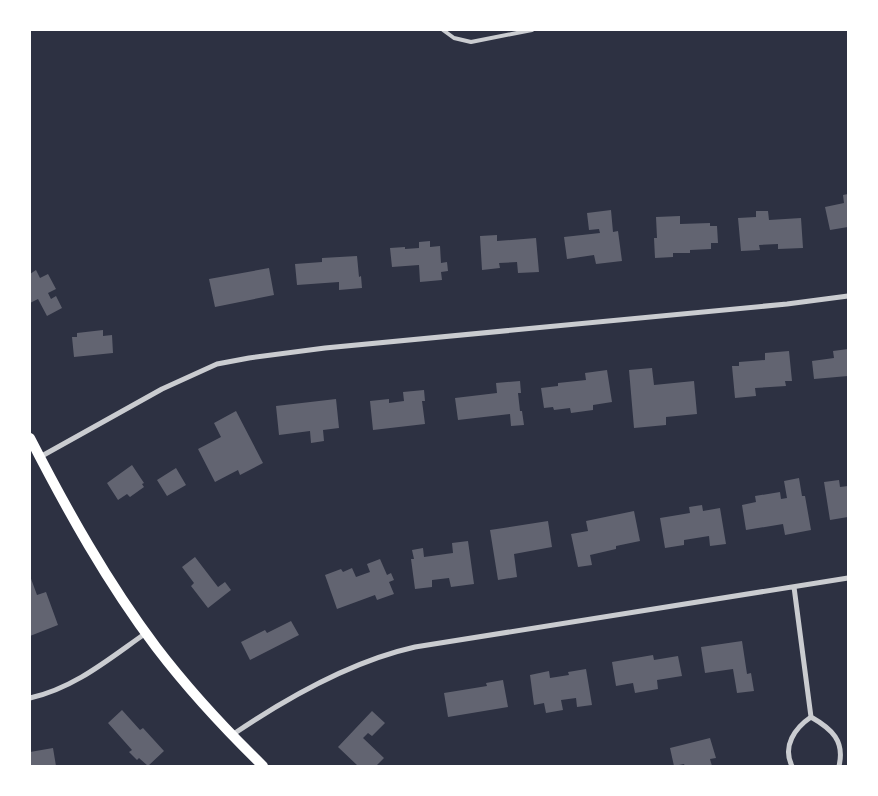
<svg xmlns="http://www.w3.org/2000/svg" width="878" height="796" font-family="Figtree,sans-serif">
<rect width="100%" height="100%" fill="#2d3142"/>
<path fill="#626471" d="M848 194V227L830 230 825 207 844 203 843 195Z
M611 210 613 232 618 231 622 261 596 264 594 255 567 259 564 237 600 233 599 229 589 230 587 213Z
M756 211H768L769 220 801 218 803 248 778 249V244L759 245 760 250 741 251 738 218 756 217Z
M680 216V224L710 223V226H717L718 243H711V249L690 250V253H673V257L655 258 654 238H657L656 217Z
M497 235V241L536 238 539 272 518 273 517 262 499 263 500 268 482 270 480 236Z
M430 241V247L440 246 441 263 447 262 448 271 441 272 442 280 420 282 419 265 392 267 390 248 405 247V249L419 248V242Z
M357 256 359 277 361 276 362 288 339 290V282L297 285 295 264 322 262V258Z
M269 268 274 295 215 307 209 279Z
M36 270 40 278 48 274 56 289 48 293 51 299 56 296 62 308 47 316 38 299 30 303V274Z
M103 330V336L112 335 113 353 74 357 72 337H77V333Z
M848 349V376L814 379 812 361 834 358 833 351Z
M789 351 792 381H785L786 386 755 388 756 396 735 398 732 366H739V362L765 360V353Z
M652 368 654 385 694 381 697 414 666 417V425L634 428 629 370Z
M607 370 612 402 593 405V410L571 413 570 408 554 410 553 407 544 408 541 388 558 386V383L586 380 585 373Z
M520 381 521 393H518L520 411H522L524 425 511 426 510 414 458 420 455 398 497 393 496 383Z
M424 390 425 401H422L425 424 373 430 370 401 389 399V403L404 401 403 392Z
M336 399 339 428 323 430 324 441 311 443 310 431 279 435 276 406Z
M236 411 263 463 240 475 238 470 215 482 198 449 221 437 214 423Z
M132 465 144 483 142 484 144 487 130 497 127 494 118 500 107 483Z
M176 468 186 485 167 496 157 480Z
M799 478 802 496H805L811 530 785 535 783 524 746 530 742 505 756 502 755 496 780 492 781 499 787 498 784 481Z
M839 480 840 487 848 486V517L830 520 824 482Z
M702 505 703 511 720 508 726 544 710 546 709 536 684 540V545L665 548 660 518 690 513 689 507Z
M634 511 640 541 616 546V549L590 555 592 565 578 567 571 534 588 531 586 521Z
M548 521 552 547 514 554 517 577 498 580 490 530Z
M468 541 474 584 451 587 449 578 432 580V587L415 589 411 559H414L412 550 423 548 424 557 453 553 452 543Z
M195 557 218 587 225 582 231 590 208 608 191 586 194 583 182 567Z
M380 559 387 575 391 573 394 580 389 582 394 594 377 600 375 595 337 609 325 575 341 569 343 572 352 568 356 577 370 572 367 564Z
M30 576 37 595 46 592 58 625 30 636Z
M291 621 299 635 250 660 241 642 265 630 267 633Z
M742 641 747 674 751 673 754 691 737 693 733 669 705 673 701 647Z
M653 655 654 660 678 656 682 676 657 680 658 689 635 693 633 683 616 686 612 662Z
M586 669 592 705 577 707 576 698 561 700 563 710 546 713 544 703 534 705 530 675 549 671 550 678 569 675 568 672Z
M503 680 508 707 448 717 444 693 487 686 486 683Z
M122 710 140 730 143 728 164 751 148 766 139 758 137 760 129 752 132 750 108 723Z
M372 711 385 723 372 736 368 733 363 738 384 758 376 766H358L338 747Z
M710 738 716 758 710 759 712 766H685L684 764 674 766 670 748Z
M53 748 56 766H30V752Z"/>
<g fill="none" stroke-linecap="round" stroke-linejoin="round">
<path stroke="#caccd0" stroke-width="4" d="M443 30 454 38 471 42 532 30"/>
<path stroke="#caccd0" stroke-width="5" d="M40 457 162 389 217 364 249 358 325 348 787 304 848 296
M794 587 811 717
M30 698C75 688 110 658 146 633
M811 717C832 729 845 741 839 766
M232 735C285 699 352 661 415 647L848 578
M792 766C782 746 795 728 811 717"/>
<path stroke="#fff" stroke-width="10" d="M30 438C67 510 107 582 156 647 188 689 225 729 263 766"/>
</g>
<rect width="878" height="796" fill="none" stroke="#ffffff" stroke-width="62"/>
</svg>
